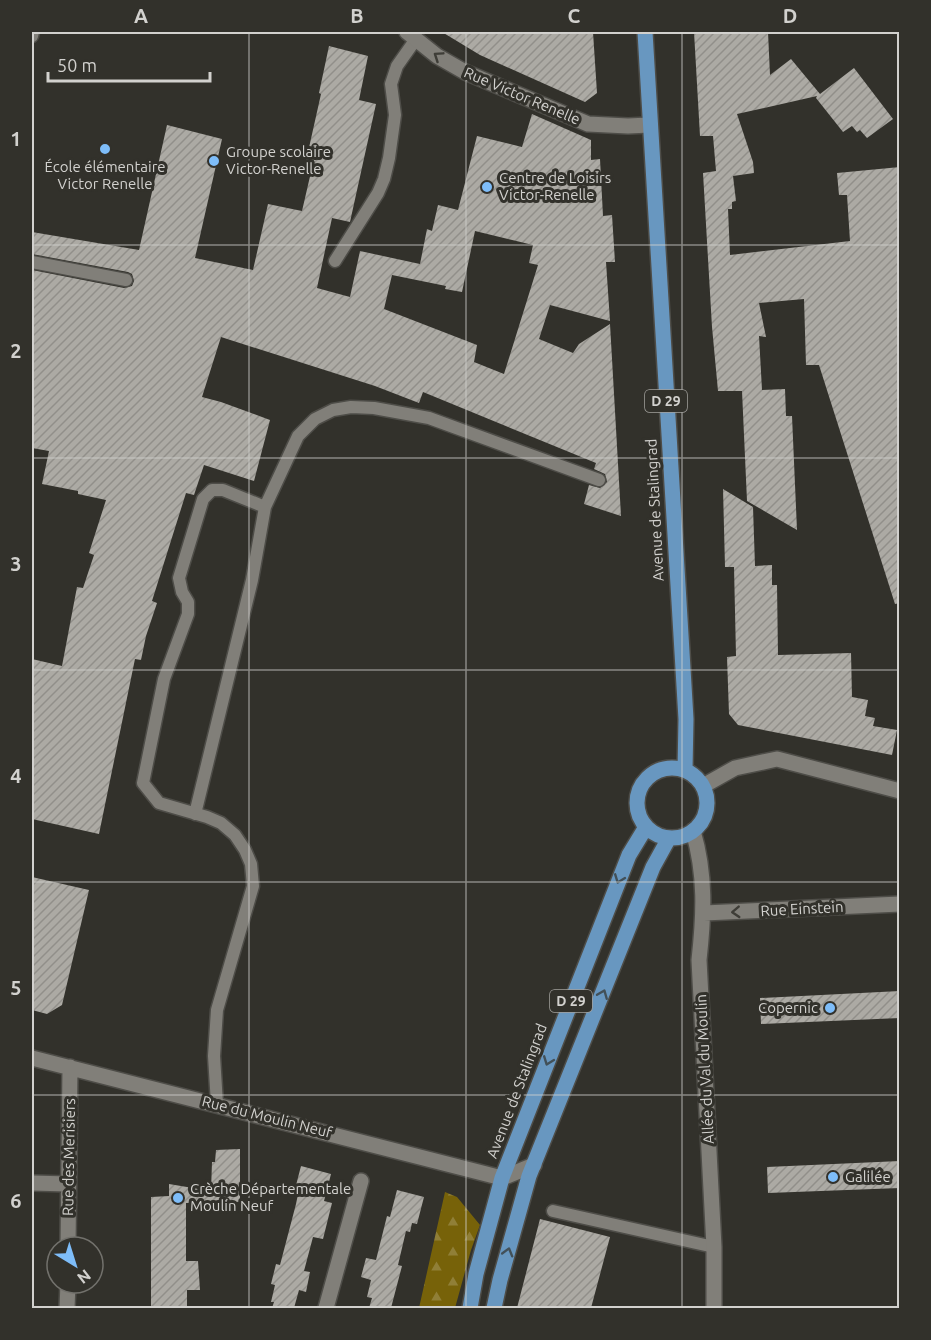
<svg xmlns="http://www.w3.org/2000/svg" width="931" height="1340" font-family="Ubuntu,sans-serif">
<defs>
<pattern id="forest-firs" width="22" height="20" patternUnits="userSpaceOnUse" patternTransform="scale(1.5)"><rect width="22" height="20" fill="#776209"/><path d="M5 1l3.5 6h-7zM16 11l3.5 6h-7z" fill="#907f37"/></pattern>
<pattern id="building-hatch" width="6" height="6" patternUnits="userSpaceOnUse" patternTransform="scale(1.5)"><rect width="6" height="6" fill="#acaaa4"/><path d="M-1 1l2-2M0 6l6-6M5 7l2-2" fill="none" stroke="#918f8a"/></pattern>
</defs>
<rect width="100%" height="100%" fill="#32312b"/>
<path fill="url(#forest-firs)" d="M445 1192 457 1197 480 1225 471 1250 455 1308H419Z"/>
<path fill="url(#building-hatch)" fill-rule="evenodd" d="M442 32H593L597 93 585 102 480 55Z
M694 32H768L770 75 791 59 820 94 854 68 893 119 867 138 860 130 857 132 852 126 843 132 816 98 817 96 737 114 753 162 754 173 733 176 736 201 732 202V209H728L730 255 850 241 847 195H839L837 173 900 167V603L895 604 819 365H806L804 299 759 303 766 337 759 336 762 390 785 389 786 416H792L797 530 747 501 742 391H718L712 327 703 173 716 171 713 136H700Z
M329 46 368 56 359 100 376 104 350 222 332 218 317 288 350 297 360 251 420 264 427 229 432 231 438 205 458 210 477 136 522 147 532 114 591 140V160L600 159 603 216 612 215 615 262H606L610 321 550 305 539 339 573 353 579 344 610 324 621 516 584 504 589 485 600 488 607 482 605 474 594 469 596 463 423 392 419 403 375 386 221 337 202 397 221 402 270 420 254 481 204 465 194 495 186 493 152 601 157 603 146 636 141 660 135 659 99 834 32 819V659L62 666 77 587 83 588 94 555 89 553 106 500 78 494V491L42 484 49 451 32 448V270L124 288 132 286 134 281 132 274 128 272 32 254V232L139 250 167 125 222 139 195 258 253 270 268 204 302 211 311 172 304 170 321 94 319 93ZM475 231 533 245 529 263 538 265 504 374 474 362 477 345 384 309 392 275 446 286 445 289 462 292Z
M723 489 753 507 755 566 772 565V585H777L778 655 851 653 852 697 868 700 865 716 875 718 873 726 897 730 892 755 738 725 729 714 727 657 736 656 734 567H725Z
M32 877 89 890 62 1005 47 1014 32 1010Z
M900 991V1018L761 1024 760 998Z
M240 1149V1202L186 1203V1261H198L200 1290H187V1308H151V1197L169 1196V1184L211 1191 212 1162H215L216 1150Z
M900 1161V1188L768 1193 767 1167Z
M301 1166 331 1174 324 1201 332 1203 323 1239 313 1237 304 1271 310 1272 306 1292 299 1290 294 1308H272L274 1302H271L275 1285 271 1284 276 1264 280 1265 296 1204 298 1194 294 1193Z
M397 1190 424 1197 417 1224 412 1223 410 1232 406 1231 398 1265 402 1266 391 1308H369L372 1298 367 1297 371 1280 361 1277 366 1258 376 1260 387 1216 390 1217Z
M540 1219 610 1237 591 1308H517Z"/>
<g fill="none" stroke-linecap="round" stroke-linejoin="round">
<defs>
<path id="lane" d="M32 36 33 32
M335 261 378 193 384 179 389 158 395 115 391 84 397 66 416 39
M32 262 126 280
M195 814 252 580 265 507
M217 1104 214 1056 217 1010 253 886 251 864 245 850 235 835 221 823 207 817 159 803 143 783 164 679 188 614V602L182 592 179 578 203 499 212 490H223L265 507 298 436 315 419 333 410 351 407 374 408 429 418 599 480
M553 1211 714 1247"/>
<path id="street" d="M407 32 437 56 465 72 588 124 628 126 649 125
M703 786 735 768 777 759 900 791
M693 831C706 875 704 915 699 960L714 1247V1308
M704 913 900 904
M32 1058 502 1178 534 1165
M32 1183 68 1184
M68 1247 70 1067
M67 1308 68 1283
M326 1308 361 1181"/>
<path id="primary" d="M645 32 686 719 685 770
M637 803a35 35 0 1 1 70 0a35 35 0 1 1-70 0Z
M470 1308 476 1274 502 1178 629 855 646 827
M494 1308 500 1280 529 1176 653 867 669 838"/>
</defs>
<use href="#lane" stroke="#4e4d48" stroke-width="15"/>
<use href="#street" stroke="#4e4d48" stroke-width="18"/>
<use href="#primary" stroke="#4e4d48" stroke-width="18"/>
<use href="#lane" stroke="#817f79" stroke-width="12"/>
<use href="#street" stroke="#817f79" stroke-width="15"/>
<use href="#primary" stroke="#6897c0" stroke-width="15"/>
</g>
<defs><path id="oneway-chevron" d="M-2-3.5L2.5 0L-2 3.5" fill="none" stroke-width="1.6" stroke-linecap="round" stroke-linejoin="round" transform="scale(1.5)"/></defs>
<g stroke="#3e3d37">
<use href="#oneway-chevron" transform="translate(438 56) rotate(-146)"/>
<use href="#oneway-chevron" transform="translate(736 912) rotate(177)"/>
</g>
<g stroke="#425058">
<use href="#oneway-chevron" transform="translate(619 879) rotate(111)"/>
<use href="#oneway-chevron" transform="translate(603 994) rotate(-68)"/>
<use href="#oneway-chevron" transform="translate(548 1061) rotate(111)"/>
<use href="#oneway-chevron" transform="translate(508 1252) rotate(-74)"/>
</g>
<path fill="none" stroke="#d2d1ce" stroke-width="1.5" stroke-opacity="0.55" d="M249 32V1308M466 32V1308M682 32V1308M32 245H900M32 458H900M32 670H900M32 882H900M32 1095H900"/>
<g fill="#7ebdf9" stroke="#32312b" stroke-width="2">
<circle cx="105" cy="149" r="6"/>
<circle cx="214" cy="161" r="6"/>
<circle cx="487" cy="187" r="6"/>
<circle cx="830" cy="1008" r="6"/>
<circle cx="833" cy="1177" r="6"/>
<circle cx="178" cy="1198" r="6"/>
</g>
<g text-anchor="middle" stroke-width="6" stroke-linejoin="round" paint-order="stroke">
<g fill="#32312b" stroke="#a2a19d" stroke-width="1.5">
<rect x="645" y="390" width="42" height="22" rx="4.5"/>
<rect x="550" y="990" width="42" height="22" rx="4.5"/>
</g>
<g font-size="14" font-weight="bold" fill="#d2d1ce">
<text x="666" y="406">D 29</text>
<text x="571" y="1006">D 29</text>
</g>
<g font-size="15" fill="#d2d1ce" stroke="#32312b">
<text transform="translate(522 96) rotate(23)" y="5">Rue Victor Renelle</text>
<text transform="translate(655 510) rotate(-93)" y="5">Avenue de Stalingrad</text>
<text transform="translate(802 909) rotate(-3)" y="5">Rue Einstein</text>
<text transform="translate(705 1069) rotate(-93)" y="5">Allée du Val du Moulin</text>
<text transform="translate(517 1091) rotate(-69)" y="5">Avenue de Stalingrad</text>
<text transform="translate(267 1117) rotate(14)" y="5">Rue du Moulin Neuf</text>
<text transform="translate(69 1157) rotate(-89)" y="5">Rue des Merisiers</text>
</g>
<g font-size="15" fill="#d2d1ce" stroke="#32312b" text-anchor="start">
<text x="226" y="157">Groupe scolaire<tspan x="226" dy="17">Victor-Renelle</tspan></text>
<text x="105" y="172" text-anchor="middle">École élémentaire<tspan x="105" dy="17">Victor Renelle</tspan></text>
<text x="499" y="183">Centre de Loisirs<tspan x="499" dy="17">Victor-Renelle</tspan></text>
<text x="818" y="1013" text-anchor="end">Copernic</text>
<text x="845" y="1182">Galilée</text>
<text x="190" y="1194">Crèche Départementale<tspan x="190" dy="17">Moulin Neuf</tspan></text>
</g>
</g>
<rect width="931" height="1340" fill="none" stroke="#32312b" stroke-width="66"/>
<g transform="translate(75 1265) rotate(142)"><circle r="28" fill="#32312b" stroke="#72716c" stroke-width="1.5"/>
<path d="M0-4.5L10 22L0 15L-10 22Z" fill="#7ebdf9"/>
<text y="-9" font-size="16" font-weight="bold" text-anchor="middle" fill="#d2d1ce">N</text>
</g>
<path d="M48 72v9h162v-9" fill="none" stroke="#d2d1ce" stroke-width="3"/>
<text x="57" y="72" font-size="18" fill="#d2d1ce" stroke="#32312b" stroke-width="4.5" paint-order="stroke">50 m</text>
<rect x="33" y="33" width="865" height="1274" fill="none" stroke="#d2d1ce" stroke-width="2"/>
<g font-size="20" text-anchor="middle" font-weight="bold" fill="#d2d1ce">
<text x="141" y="23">A</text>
<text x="357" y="23">B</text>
<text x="574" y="23">C</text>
<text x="790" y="23">D</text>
<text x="16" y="146">1</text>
<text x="16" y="358">2</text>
<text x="16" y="571">3</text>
<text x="16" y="783">4</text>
<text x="16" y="995">5</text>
<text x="16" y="1208">6</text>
</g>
</svg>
